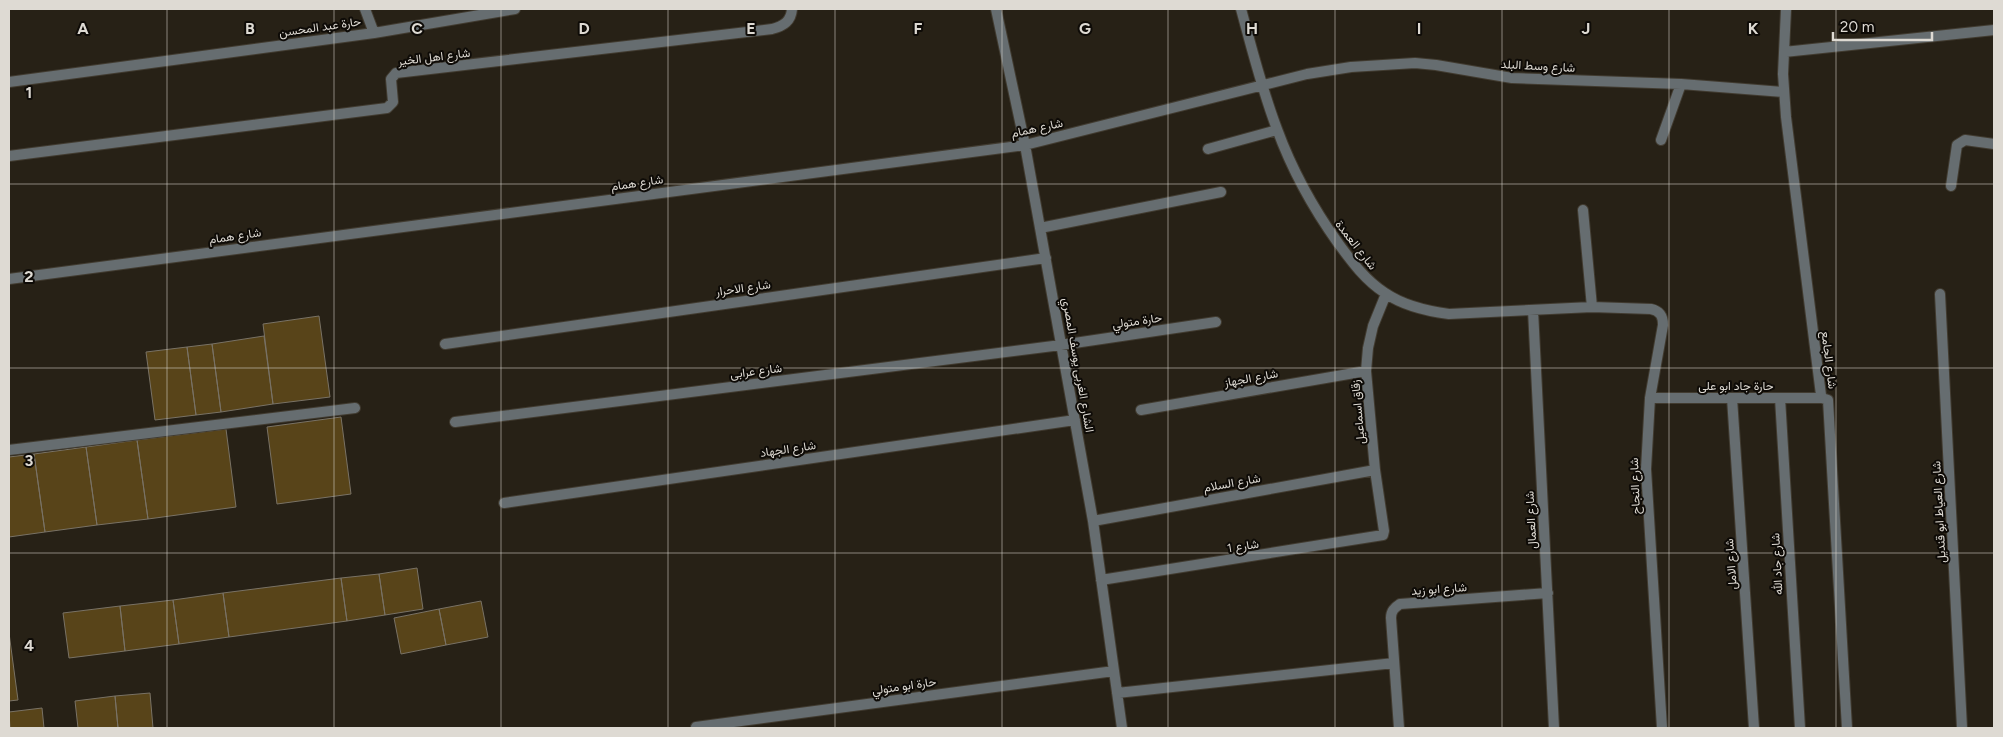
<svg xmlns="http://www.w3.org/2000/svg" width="2003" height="737" font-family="Figtree,Vazirmatn,sans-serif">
<rect width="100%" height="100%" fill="#272116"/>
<path fill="#584419" stroke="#797265" d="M319 316 330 397 273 404 263 324Z
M264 336 273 404 221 412 212 344Z
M212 344 221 412 196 415 187 347Z
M187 347 196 415 155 420 146 352Z
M341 417 351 494 277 504 267 427Z
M226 429 236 507 148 519 137 440Z
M137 440 148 519 97 525 86 447Z
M86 447 97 525 45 532 34 454Z
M34 454 45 532 9 537V457Z
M417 568 423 609 385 615 379 574Z
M379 574 385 615 347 621 341 578Z
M341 578 347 621 229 637 223 593Z
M223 593 229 637 179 644 173 600Z
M173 600 179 644 125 651 120 606Z
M481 601 488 637 446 645 439 609Z
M120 606 125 651 69 658 63 613Z
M439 609 446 645 401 654 394 618Z
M9 633 18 700 9 701Z
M150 693 153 728H118L115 696Z
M115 696 118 728H78L75 701Z
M42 708 44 728H10L9 712Z"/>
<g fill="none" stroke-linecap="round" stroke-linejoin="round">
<defs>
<path id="street" d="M365 9 374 33
M996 9 1025 145 1093 521 1122 728
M1241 9C1252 49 1262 90 1277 129 1292 170 1313 208 1338 243 1352 262 1365 280 1385 293 1404 306 1426 311 1449 314L1592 307 1651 309C1660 311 1663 316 1663 325L1650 398 1646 469 1662 728
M1786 9 1783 74 1786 117 1821 395 1822 398 1828 400 1847 728
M1784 52 1994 30
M9 82 374 33 515 9
M1661 140 1681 84
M1208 149 1277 130
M9 156 387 108 393 102 391 79 396 73 772 29C784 26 791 21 792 9
M1951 186 1957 145 1965 140 1994 144
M1583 210 1592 307
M1040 228 1221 192
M9 279 1025 145 1307 74 1351 67 1415 63 1436 65 1512 78 1681 84 1784 92
M1940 294 1962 728
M1533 310 1554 728
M445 344 1046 258
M1650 398H1822
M1732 398 1754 728
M1780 398 1800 728
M1141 410 1366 371
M455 422 1061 345 1216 322
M9 450 355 408
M504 503 1075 420
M1093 521 1375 470
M1101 580 1383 535 1384 531 1375 470 1366 371 1368 348 1373 326 1386 294
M1117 693 1394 663
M696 727 1114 671
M1399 728 1391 618C1391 611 1394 608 1400 604L1548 593"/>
</defs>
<use href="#street" stroke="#413b30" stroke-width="12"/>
<use href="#street" stroke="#666d70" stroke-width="10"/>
</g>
<path fill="none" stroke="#dedad3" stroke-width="1" stroke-opacity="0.55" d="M167 9V728M334 9V728M501 9V728M668 9V728M835 9V728M1002 9V728M1168 9V728M1335 9V728M1502 9V728M1669 9V728M1836 9V728M9 184H1994M9 368H1994M9 553H1994"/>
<g text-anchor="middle" stroke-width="4" stroke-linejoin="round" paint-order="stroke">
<g font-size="12" fill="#dedad3" stroke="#0e0b07">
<text transform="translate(320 27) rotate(-8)" y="4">حارة عبد المحسن</text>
<text transform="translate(434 57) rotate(-7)" y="4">شارع اهل الخير</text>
<text transform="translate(1538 66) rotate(3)" y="4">شارع وسط البلد</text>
<text transform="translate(1037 128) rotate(-12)" y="4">شارع همام</text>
<text transform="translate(637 183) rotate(-8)" y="4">شارع همام</text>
<text transform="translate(235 236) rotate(-8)" y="4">شارع همام</text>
<text transform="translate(1356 245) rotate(52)" y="4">شارع العمدة</text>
<text transform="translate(743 288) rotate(-8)" y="4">شارع الاحرار</text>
<text transform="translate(1137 321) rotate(-8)" y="4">حارة متولي</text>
<text transform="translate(1829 360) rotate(83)" y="4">شارع الجامع</text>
<text transform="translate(1078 365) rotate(80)" y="4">الشارع الغربى يوسف المصري</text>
<text transform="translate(756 371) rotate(-7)" y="4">شارع عرابى</text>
<text transform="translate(1251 378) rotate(-10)" y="4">شارع الجهاز</text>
<text x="1736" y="390">حارة جاد ابو على</text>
<text transform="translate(1358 412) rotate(-95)" y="4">زقاق اسماعيل</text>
<text transform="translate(788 449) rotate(-8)" y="4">شارع الجهاد</text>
<text transform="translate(1232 483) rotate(-10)" y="4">شارع السلام</text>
<text transform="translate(1635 486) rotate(-92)" y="4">شارع النجاح</text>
<text transform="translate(1939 512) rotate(-93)" y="4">شارع العياط ابو قنديل</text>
<text transform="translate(1531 520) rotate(-93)" y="4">شارع العمال</text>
<text transform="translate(1243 546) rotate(-9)" y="4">شارع 1</text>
<text transform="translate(1731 564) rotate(-94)" y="4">شارع الامل</text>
<text transform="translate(1777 564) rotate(-93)" y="4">شارع جاد الله</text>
<text transform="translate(1439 589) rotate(-4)" y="4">شارع ابو زيد</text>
<text transform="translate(904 686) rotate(-8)" y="4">حارة ابو متولي</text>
</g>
</g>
<g font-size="16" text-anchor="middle" font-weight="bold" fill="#dedad3" stroke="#0e0b07" stroke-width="4" stroke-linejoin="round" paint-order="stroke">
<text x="83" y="34">A</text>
<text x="250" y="34">B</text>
<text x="417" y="34">C</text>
<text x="584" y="34">D</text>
<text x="751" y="34">E</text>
<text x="918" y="34">F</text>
<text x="1085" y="34">G</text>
<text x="1252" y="34">H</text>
<text x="1419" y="34">I</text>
<text x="1586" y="34">J</text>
<text x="1753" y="34">K</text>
<text x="29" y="98">1</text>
<text x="29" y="282">2</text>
<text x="29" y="466">3</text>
<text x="29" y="651">4</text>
</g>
<rect width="2003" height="737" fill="none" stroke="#dedad3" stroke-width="20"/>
<path d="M1833 32v8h99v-8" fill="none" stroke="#dedad3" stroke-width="2.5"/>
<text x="1840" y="32" font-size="15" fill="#dedad3" stroke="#0e0b07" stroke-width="4" paint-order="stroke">20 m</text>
</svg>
